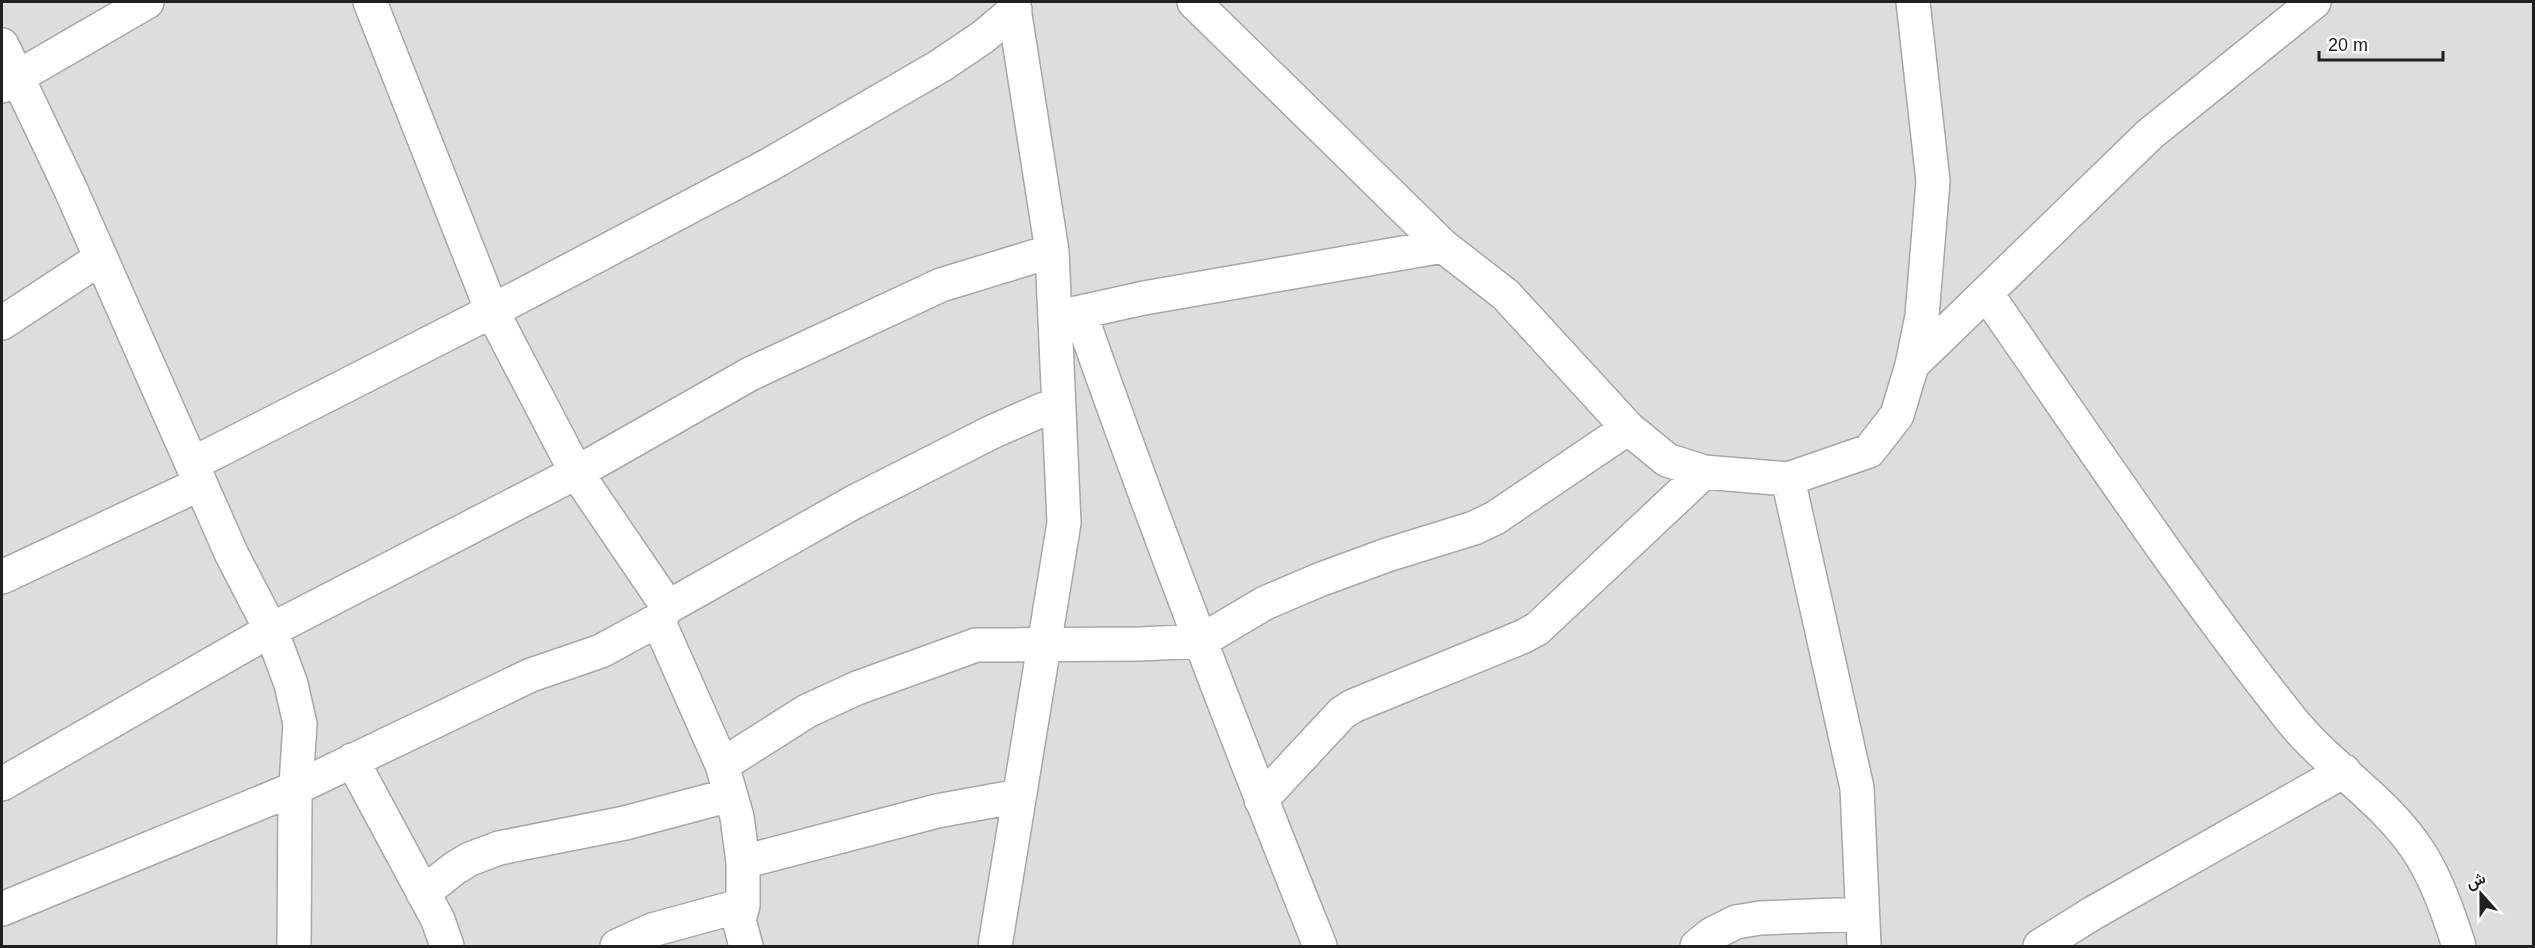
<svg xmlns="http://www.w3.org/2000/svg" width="2535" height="948" font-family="Helvetica,Vazirmatn,sans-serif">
<rect width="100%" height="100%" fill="#f0eee6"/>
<path fill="#dedddd" d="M2 2H2533V946H2Z"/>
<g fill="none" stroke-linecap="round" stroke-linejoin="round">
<defs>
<path id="minor" d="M370 2 492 311 576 472 668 607
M1194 2 1443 246 1506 295 1628 428 1667 460 1704 472 1788 479 1869 451 1897 415 1912 365 1922 316 1933 181 1913 2
M2 45 70 188 232 555 271 630 291 684 300 724 295 799 294 946
M2 86 147 2
M1986 293C2085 435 2181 581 2289 717 2328 767 2387 800 2421 855 2438 883 2449 915 2459 946
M1080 313C1155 526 1236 737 1320 946
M1058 317 1144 298 1443 246
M2 323 101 258
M1912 365 2150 134 2314 2
M192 464 492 311 769 165 940 66 983 37 1015 10
M1788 479 1857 788 1864 946
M2 577 200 484
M658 620 722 765 737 817 743 862V905L739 920 746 946
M352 760 438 920 447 946
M722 765 807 711 857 688 976 645 1140 644 1201 641 1265 603 1319 580 1387 555 1474 528 1495 518 1628 428
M2 784 271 630 583 469 750 374 941 285 1052 251
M1261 800 1342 713 1353 706 1522 637 1537 629 1704 472
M743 862 937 811 1019 796
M423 893 455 868 470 859 499 848 625 823 730 795
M2 909 296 788 531 675 601 651 658 620 668 607 854 502 994 431 1058 403
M617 946 652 930 743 905
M995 946 1064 523 1052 251 1013 2
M1697 946 1712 934 1736 922 1760 918 1862 914
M2040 946 2093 913 2344 771"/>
</defs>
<use href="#minor" stroke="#a7a7a7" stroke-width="36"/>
<use href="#minor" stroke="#fff" stroke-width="33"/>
</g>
<rect width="2535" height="948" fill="none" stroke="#202020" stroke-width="6"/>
<g transform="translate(2481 894) rotate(339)" stroke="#ffffff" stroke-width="4.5" paint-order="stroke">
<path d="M0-4.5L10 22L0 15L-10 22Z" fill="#202020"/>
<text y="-9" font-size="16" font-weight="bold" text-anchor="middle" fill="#202020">ش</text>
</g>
<path d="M2319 51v9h124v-9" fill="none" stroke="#202020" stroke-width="3"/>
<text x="2328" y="51" font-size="18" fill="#202020" stroke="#ffffff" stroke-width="4.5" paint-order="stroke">20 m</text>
</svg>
